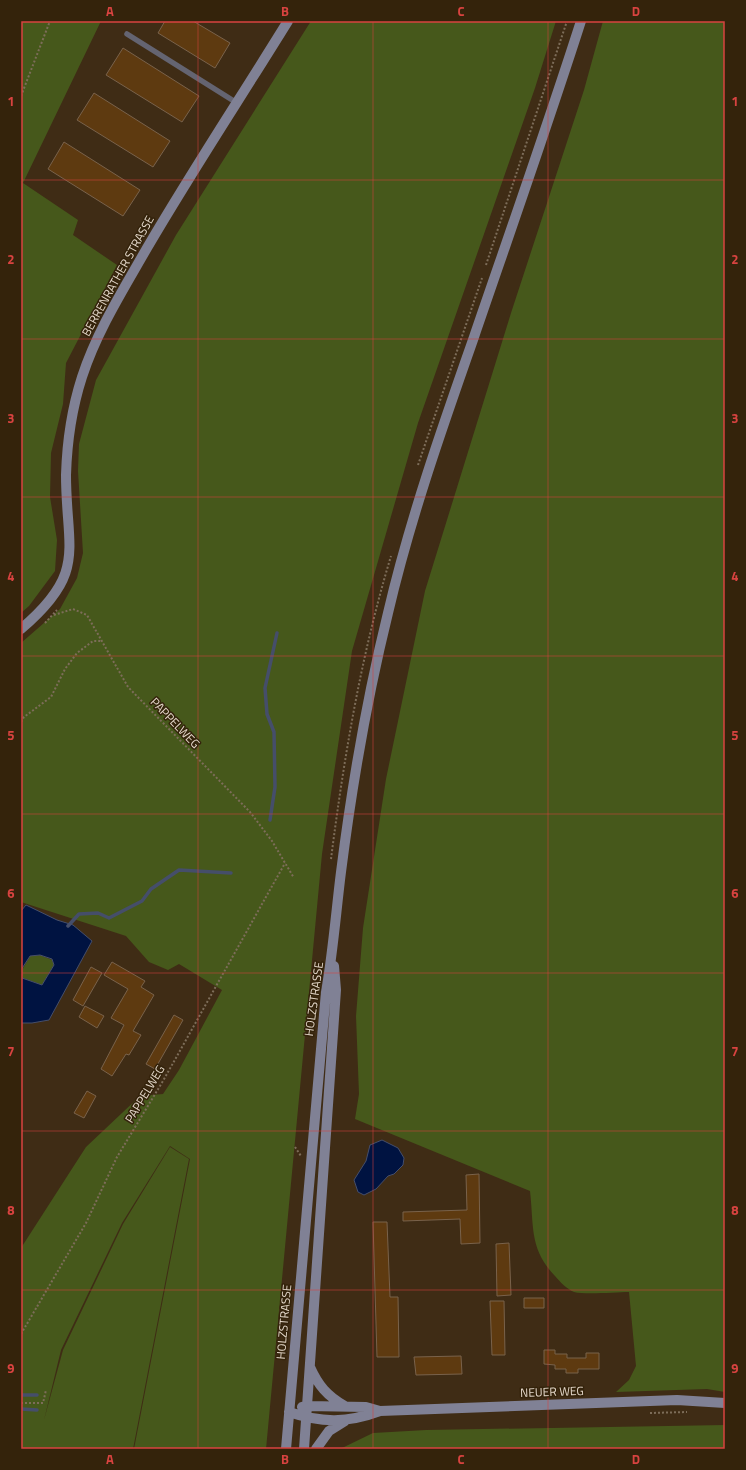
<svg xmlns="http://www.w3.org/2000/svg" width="746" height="1470" font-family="'Titillium Web',sans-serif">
<rect width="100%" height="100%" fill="#3f2c15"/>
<path fill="#46581b" d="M21 21H101L23 183 78 220 73 235 117 265 66 363 63 404 51 453 50 497 57 540 55 571 29 606 21 613Z
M311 21H556L535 88 418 423 352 651 322 854 266 1449H134L190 1159 170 1146 122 1223 61 1350 44 1420 63 1350 123 1224 170 1147 189 1159 133 1449H21V1419H26H21V1248L86 1147 140 1096 163 1094 179 1070 222 990 179 964 168 970 149 962 126 936 21 902V643L60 609 77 578 83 553 78 471 79 444 96 380 176 235Z
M603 21H725V1392L707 1389 616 1392 629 1380 636 1366 629 1292C616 1292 586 1295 574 1292 567 1289 560 1282 555 1276 529 1249 534 1226 530 1191L355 1119 359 1094 356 1016 363 928 386 779 425 591 511 313 584 90Z
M40 955 52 960 54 965 42 985 23 978 21 972 30 956Z
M725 1425V1449H340L373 1433 426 1430Z"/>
<path fill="#001341" stroke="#454e6a" d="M26 905 57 920 73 925 92 941 49 1020 32 1023H21V973L22 978 42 985 54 965 52 959 40 955 30 956 21 970V911Z
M382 1140 398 1148 404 1158 403 1165 394 1174 388 1176 376 1189 364 1195 358 1192 354 1180 366 1161 370 1145Z"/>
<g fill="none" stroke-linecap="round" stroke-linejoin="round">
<path stroke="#454e6a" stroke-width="3.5" d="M270 820 275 787 274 732 267 714 265 688 277 633
M68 926 79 914 98 913 109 918 142 901 151 889 179 870 231 873
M21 1395H37
M21 1409 37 1410"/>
</g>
<path fill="#5e3a10" stroke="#79624b" d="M165 21H193L230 43 215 68 158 33Z
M123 48 199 96 182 122 106 75Z
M94 93 170 141 153 167 77 120Z
M64 142 140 190 123 216 48 169Z
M112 962 145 981 141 987 154 995 133 1031 141 1035 129 1055 126 1054 112 1076 101 1069 124 1025 111 1018 128 989 104 975Z
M91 967 102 973 83 1006 73 1000Z
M85 1006 104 1016 97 1028 79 1017Z
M174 1015 183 1020 155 1069 146 1064Z
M87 1091 96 1096 84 1118 74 1113Z
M479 1174 480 1243 461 1244 460 1219 403 1221V1212L467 1210 466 1175Z
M373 1222H387L390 1297H398L399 1357H377Z
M509 1243 511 1295 497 1296 496 1244Z
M524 1298H544V1308H524Z
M490 1301H504L505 1355H492Z
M544 1350H555V1354H567V1358H586V1353H599V1369H578V1373H566V1369H555V1365L544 1364Z
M461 1356 462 1374 416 1375 414 1357Z"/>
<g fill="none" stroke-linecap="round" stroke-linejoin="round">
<path stroke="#7d6d59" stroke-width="2" stroke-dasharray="2 2" stroke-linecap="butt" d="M21 96 50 21
M486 265 567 21
M418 465 482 278
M54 615 73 609 87 615 128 687 250 812 272 841 294 878
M45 623 57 610
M21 722 24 717 51 697 65 669 77 653 93 641H101
M331 859C344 757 361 655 391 556
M295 1147 301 1156
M21 1334 86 1223 117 1157 163 1081 285 863
M21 1403H43L46 1390
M650 1413 687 1412"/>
<path stroke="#646471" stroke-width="5.5" d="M127 34 237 103"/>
<path stroke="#808195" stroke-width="10" d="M21 629C88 572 66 550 66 475 67 442 72 408 82 377 97 331 123 290 147 248 192 171 241 97 288 21
M310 1367C318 1385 327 1396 345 1406
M302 1407 307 1406 366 1407 380 1411
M289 1412C321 1423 348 1423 380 1411L677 1400 725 1403
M286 1449 326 992C333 952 336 912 341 872 352 785 367 698 388 613 410 519 442 428 474 337 510 232 547 127 581 21
M304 1449 336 990 334 966
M316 1449 329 1431 345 1421"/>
</g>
<path fill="none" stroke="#d84340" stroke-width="1" stroke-opacity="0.55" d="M198 21V1449M373 21V1449M548 21V1449M21 180H725M21 339H725M21 497H725M21 656H725M21 814H725M21 973H725M21 1131H725M21 1290H725"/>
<g text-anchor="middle" stroke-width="3" stroke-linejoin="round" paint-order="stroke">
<g font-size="12" fill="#e5d9cb" stroke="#34230b">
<text transform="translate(118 276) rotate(-61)" y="4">BERRENRATHER STRASSE</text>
<text transform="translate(175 723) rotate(46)" y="4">PAPPELWEG</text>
<text transform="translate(314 999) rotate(-82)" y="4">HOLZSTRASSE</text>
<text transform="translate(145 1094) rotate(-59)" y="4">PAPPELWEG</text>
<text transform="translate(284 1322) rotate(-85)" y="4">HOLZSTRASSE</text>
<text transform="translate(552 1392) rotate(-2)" y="4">NEUER WEG</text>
</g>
</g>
<rect width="746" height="1470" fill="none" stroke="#34230b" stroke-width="44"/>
<rect x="22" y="22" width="702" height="1426" fill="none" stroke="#d84340" stroke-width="1.5"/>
<g font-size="13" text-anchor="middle" font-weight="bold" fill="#d84340">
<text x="110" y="16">A</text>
<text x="285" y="16">B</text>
<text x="461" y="16">C</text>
<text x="636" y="16">D</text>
<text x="11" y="106">1</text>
<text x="735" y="106">1</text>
<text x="11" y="264">2</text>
<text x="735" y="264">2</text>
<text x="11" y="423">3</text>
<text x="735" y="423">3</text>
<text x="11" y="581">4</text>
<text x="735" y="581">4</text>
<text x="11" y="740">5</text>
<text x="735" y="740">5</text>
<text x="11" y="898">6</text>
<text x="735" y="898">6</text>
<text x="11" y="1056">7</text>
<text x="735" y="1056">7</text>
<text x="11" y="1215">8</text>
<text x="735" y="1215">8</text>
<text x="11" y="1373">9</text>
<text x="735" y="1373">9</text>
<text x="110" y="1464">A</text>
<text x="285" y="1464">B</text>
<text x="461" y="1464">C</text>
<text x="636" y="1464">D</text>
</g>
</svg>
